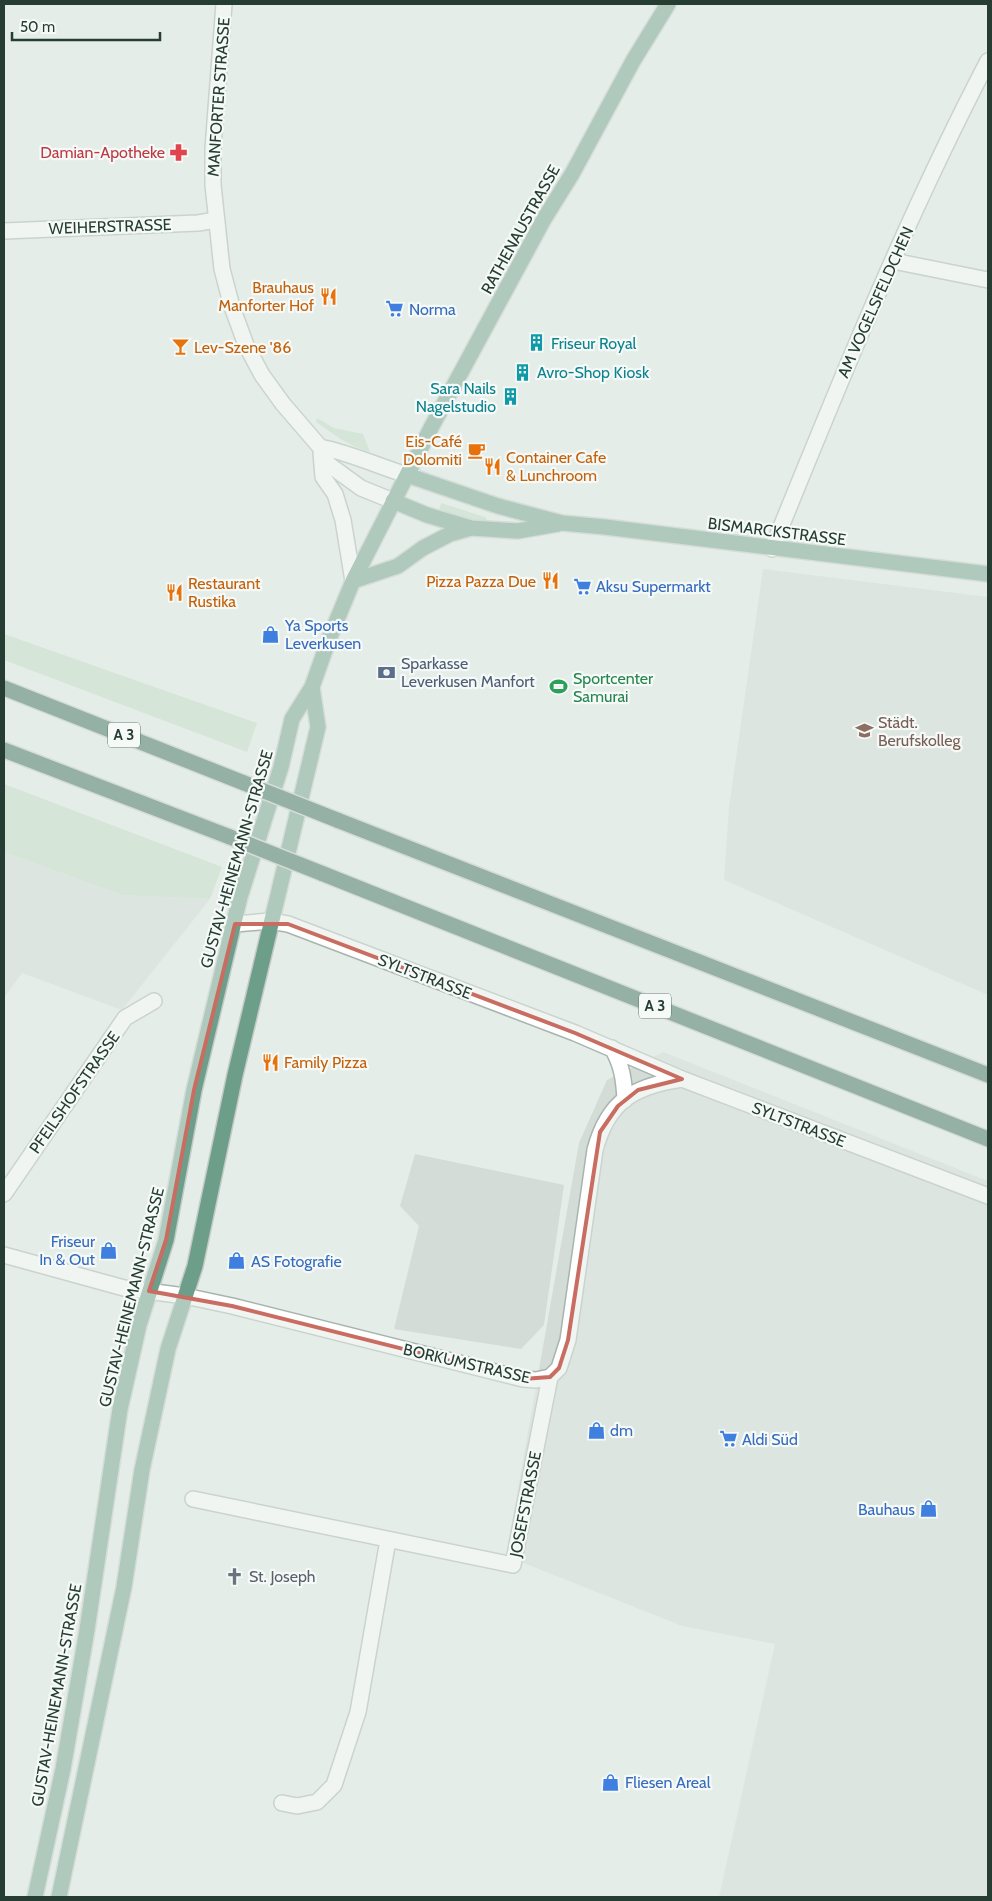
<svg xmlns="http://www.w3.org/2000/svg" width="992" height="1901" font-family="Cabin,sans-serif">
<rect width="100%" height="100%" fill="#e5ede8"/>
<path fill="#d3dcd7" d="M763 569 988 597V995L724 880 729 807Z
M4 852 122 895 210 899 122 1010 22 973 4 998Z
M663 1052 988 1181V1897H719L775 1644 682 1626 506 1556 579 1143 607 1080Z
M415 1154 564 1185 544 1325 521 1349 394 1329 419 1226 400 1206Z"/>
<path fill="#c0dcc3" d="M317 418 334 428 363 434 370 452C350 447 333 434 316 422Z
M441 503 485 517 487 520 484 522 451 515 439 510Z
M4 634 257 723 247 752 4 660Z
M4 784 222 867 210 899 122 895 4 852Z"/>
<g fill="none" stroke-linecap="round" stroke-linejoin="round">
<defs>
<path id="minor" d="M224 4 213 148V185L222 269 232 307 246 345 262 375 283 404 320 447 328 464 361 488 393 501
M4 231 198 223 216 220
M893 261 988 280
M320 447C350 453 378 466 407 475
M321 453 323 477 335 494 343 520 353 581
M772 549C839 384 906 218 988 61
M235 924 270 921 288 924 575 1033 682 1079 988 1196
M612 1048C622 1065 624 1080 625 1100
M4 1194 125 1018 154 1001
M4 1255 124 1288 185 1296 232 1306 523 1379 536 1380 550 1377 559 1368 568 1340 595 1150C608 1101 634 1086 682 1079
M193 1499 513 1565 550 1377
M282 1803 297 1806 317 1802 334 1785 358 1712 388 1540"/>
<path id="major" d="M407 475 498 506 562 523 605 527 988 574
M393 501 427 515 471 528 518 531 558 524
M353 581 398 566 423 548 450 534 471 528
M35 1897 63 1769 87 1630 120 1409 139 1325 166 1240 194 1090 240 897 281 767 292 719 312 687 329 639 353 581 432 426 544 219 572 174 633 61 668 4
M59 1897 124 1587 142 1470 168 1349 195 1266 235 1075 318 727 312 687"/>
<path id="highway" d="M4 688 244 783
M4 750 230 837
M337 820 988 1075
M321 873 988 1139"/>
</defs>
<use href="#minor" stroke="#a8b5ae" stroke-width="18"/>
<use href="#major" stroke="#c2c9c6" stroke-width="18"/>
<use href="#highway" stroke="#c2c9c6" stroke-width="18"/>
<use href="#minor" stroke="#fff" stroke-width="15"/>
<use href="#major" stroke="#6d9e8a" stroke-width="15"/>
<use href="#highway" stroke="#346754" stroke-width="15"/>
<defs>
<path id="highway-bridge" d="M244 783 337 820
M230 837 321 873"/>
</defs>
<use href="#highway-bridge" stroke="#c2c9c6" stroke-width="18" stroke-linecap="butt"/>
<use href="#highway-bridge" stroke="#346754" stroke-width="15"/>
</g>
<path d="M0 0H992V1901H0ZM235 924H288L575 1033 682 1079 638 1090 618 1106 600 1132 568 1340 559 1368 550 1377 523 1379 232 1306 149 1291 166 1240 194 1090Z" fill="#e5ede8" fill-opacity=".55" fill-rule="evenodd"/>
<path fill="none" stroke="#c96d62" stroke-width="4" stroke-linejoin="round" d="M235 924H288L575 1033 682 1079 638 1090 618 1106 600 1132 568 1340 559 1368 550 1377 523 1379 232 1306 149 1291 166 1240 194 1090Z"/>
<defs>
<symbol id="pharmacy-bare" viewBox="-9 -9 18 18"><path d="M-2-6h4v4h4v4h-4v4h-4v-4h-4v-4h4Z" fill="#e0444e" stroke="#f5f9f7" stroke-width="2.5" paint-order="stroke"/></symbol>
<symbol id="restaurant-bare" viewBox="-9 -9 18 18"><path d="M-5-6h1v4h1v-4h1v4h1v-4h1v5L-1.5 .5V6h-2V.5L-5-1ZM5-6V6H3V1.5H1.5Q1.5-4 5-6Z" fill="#e8710a" stroke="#f5f9f7" stroke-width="2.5" paint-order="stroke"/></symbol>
<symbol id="supermarket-bare" viewBox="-9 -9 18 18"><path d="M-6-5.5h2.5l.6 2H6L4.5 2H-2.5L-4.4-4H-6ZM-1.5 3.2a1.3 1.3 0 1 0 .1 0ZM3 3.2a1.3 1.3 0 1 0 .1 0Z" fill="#3f7fe0" stroke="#f5f9f7" stroke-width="2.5" paint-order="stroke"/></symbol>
<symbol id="building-bare" viewBox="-9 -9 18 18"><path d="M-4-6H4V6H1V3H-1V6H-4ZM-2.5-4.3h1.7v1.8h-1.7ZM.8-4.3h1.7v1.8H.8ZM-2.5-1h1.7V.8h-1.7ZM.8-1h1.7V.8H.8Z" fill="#0f9aa8" stroke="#f5f9f7" stroke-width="2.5" paint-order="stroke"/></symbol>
<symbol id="bar-bare" viewBox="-9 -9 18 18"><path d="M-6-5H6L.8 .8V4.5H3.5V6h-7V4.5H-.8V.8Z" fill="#e8710a" stroke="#f5f9f7" stroke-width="2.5" paint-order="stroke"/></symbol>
<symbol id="cafe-bare" viewBox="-9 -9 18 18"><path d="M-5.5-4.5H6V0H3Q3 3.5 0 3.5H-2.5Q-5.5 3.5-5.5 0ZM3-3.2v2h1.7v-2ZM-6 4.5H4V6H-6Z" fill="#e8710a" stroke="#f5f9f7" stroke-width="2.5" paint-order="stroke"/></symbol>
<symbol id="shop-bare" viewBox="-9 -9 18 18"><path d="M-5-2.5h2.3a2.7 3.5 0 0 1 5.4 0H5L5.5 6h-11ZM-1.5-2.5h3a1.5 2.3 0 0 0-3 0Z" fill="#3f7fe0" stroke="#f5f9f7" stroke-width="2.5" paint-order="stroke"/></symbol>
<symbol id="bank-bare" viewBox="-9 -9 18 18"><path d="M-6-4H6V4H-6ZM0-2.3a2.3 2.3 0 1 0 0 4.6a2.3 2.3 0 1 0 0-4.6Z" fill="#5c6f8a" stroke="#f5f9f7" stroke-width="2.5" paint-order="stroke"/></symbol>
<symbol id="stadium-bare" viewBox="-9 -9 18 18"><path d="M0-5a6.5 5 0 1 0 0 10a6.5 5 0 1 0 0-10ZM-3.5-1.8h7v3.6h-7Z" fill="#2e9e5b" stroke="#f5f9f7" stroke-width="2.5" paint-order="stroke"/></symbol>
<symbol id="school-bare" viewBox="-9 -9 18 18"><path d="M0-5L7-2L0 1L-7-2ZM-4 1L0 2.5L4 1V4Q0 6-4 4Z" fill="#8d6e63" stroke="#f5f9f7" stroke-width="2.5" paint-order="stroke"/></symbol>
<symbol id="church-bare" viewBox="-9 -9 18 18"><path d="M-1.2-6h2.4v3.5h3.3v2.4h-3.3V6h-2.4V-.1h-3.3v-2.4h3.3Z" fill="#6b7280" stroke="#f5f9f7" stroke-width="2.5" paint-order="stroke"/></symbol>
</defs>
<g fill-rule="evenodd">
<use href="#pharmacy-bare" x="166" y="140" width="25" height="25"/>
<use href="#restaurant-bare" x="316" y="284" width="25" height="25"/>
<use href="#supermarket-bare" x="382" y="296" width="25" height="25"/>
<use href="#building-bare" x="524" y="330" width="25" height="25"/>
<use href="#bar-bare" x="168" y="334" width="25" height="25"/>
<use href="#building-bare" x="510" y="360" width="25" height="25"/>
<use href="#building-bare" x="498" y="384" width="25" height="25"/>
<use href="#cafe-bare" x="464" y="438" width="25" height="25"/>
<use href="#restaurant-bare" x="480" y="454" width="25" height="25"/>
<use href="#restaurant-bare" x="538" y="568" width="25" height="25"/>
<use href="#supermarket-bare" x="570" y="574" width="25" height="25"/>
<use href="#restaurant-bare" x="162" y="580" width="25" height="25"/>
<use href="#shop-bare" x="258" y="622" width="25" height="25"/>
<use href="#bank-bare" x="374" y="660" width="25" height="25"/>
<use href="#stadium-bare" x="546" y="674" width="25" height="25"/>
<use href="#school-bare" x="852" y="718" width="25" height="25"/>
<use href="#restaurant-bare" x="258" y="1050" width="25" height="25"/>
<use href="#shop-bare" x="96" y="1238" width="25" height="25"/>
<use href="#shop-bare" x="224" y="1248" width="25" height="25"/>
<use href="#shop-bare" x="584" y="1418" width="25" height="25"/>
<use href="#supermarket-bare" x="716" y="1426" width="25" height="25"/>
<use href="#shop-bare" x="916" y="1496" width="25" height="25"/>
<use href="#church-bare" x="222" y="1564" width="25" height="25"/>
<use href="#shop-bare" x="598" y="1770" width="25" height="25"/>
</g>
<g text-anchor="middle" stroke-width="4.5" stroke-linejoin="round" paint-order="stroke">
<g fill="#f5f9f7" stroke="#63756e" stroke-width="1">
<rect x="108" y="722.5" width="32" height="25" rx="4"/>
<rect x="639" y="993.5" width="32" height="25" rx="4"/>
</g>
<g font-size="15" font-weight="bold" fill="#253d33">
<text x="124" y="740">A 3</text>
<text x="655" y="1011">A 3</text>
</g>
<g font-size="16" fill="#253d33" stroke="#f5f9f7">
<text transform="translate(218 97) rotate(-86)" y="6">MANFORTER STRASSE</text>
<text transform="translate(110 226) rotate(-2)" y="6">WEIHERSTRASSE</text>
<text transform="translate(520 229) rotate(-61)" y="6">RATHENAUSTRASSE</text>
<text transform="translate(875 302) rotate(-66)" y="6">AM VOGELSFELDCHEN</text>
<text transform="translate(777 531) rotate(7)" y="6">BISMARCKSTRASSE</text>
<text transform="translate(236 859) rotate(-74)" y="6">GUSTAV-HEINEMANN-STRASSE</text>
<text transform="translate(425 976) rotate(21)" y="6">SYLTSTRASSE</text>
<text transform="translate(74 1092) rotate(-55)" y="6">PFEILSHOFSTRASSE</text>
<text transform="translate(799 1124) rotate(21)" y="6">SYLTSTRASSE</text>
<text transform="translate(131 1297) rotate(-76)" y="6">GUSTAV-HEINEMANN-STRASSE</text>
<text transform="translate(467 1363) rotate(13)" y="6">BORKUMSTRASSE</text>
<text transform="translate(525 1504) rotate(-79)" y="6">JOSEFSTRASSE</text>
<text transform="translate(56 1695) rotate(-80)" y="6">GUSTAV-HEINEMANN-STRASSE</text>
</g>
<g font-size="16" fill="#be3a42" stroke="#f5f9f7" text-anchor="end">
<text x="165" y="158">Damian-Apotheke</text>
</g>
<g font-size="16" fill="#c56008" stroke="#f5f9f7" text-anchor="start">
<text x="314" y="293" text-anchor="end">Brauhaus<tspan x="314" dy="18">Manforter Hof</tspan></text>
<text x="194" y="353">Lev-Szene '86</text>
<text x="462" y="447" text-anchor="end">Eis-Café<tspan x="462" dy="18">Dolomiti</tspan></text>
<text x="506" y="463">Container Cafe<tspan x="506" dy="18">&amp; Lunchroom</tspan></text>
<text x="536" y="587" text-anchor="end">Pizza Pazza Due</text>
<text x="188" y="589">Restaurant<tspan x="188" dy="18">Rustika</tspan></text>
<text x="284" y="1068">Family Pizza</text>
</g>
<g font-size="16" fill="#366cbe" stroke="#f5f9f7" text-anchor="start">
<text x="409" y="315">Norma</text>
<text x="596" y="592">Aksu Supermarkt</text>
<text x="285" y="631">Ya Sports<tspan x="285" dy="18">Leverkusen</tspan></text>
<text x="95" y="1247" text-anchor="end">Friseur<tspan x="95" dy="18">In &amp; Out</tspan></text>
<text x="251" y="1267">AS Fotografie</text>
<text x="610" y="1436">dm</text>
<text x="742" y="1445">Aldi Süd</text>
<text x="915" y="1515" text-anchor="end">Bauhaus</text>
<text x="625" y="1788">Fliesen Areal</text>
</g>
<g font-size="16" fill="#0d838f" stroke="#f5f9f7" text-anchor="start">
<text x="551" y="349">Friseur Royal</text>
<text x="537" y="378">Avro-Shop Kiosk</text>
<text x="496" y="394" text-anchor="end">Sara Nails<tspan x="496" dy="18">Nagelstudio</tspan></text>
</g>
<g font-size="16" fill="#4e5e75" stroke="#f5f9f7" text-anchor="start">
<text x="401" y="669">Sparkasse<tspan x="401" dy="18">Leverkusen Manfort</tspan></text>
</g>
<g font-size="16" fill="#27864d" stroke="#f5f9f7" text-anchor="start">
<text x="573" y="684">Sportcenter<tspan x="573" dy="18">Samurai</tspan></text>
</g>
<g font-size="16" fill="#785e54" stroke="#f5f9f7" text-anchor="start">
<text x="878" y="728">Städt.<tspan x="878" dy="18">Berufskolleg</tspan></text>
</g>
<g font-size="16" fill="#5b616d" stroke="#f5f9f7" text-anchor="start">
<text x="249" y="1582">St. Joseph</text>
</g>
</g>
<rect width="992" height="1901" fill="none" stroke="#253d33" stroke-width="10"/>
<path d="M12 32v8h148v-8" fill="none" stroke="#253d33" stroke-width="2.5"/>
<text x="20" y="32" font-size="15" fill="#253d33" stroke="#f5f9f7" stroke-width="4" paint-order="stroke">50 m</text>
</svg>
